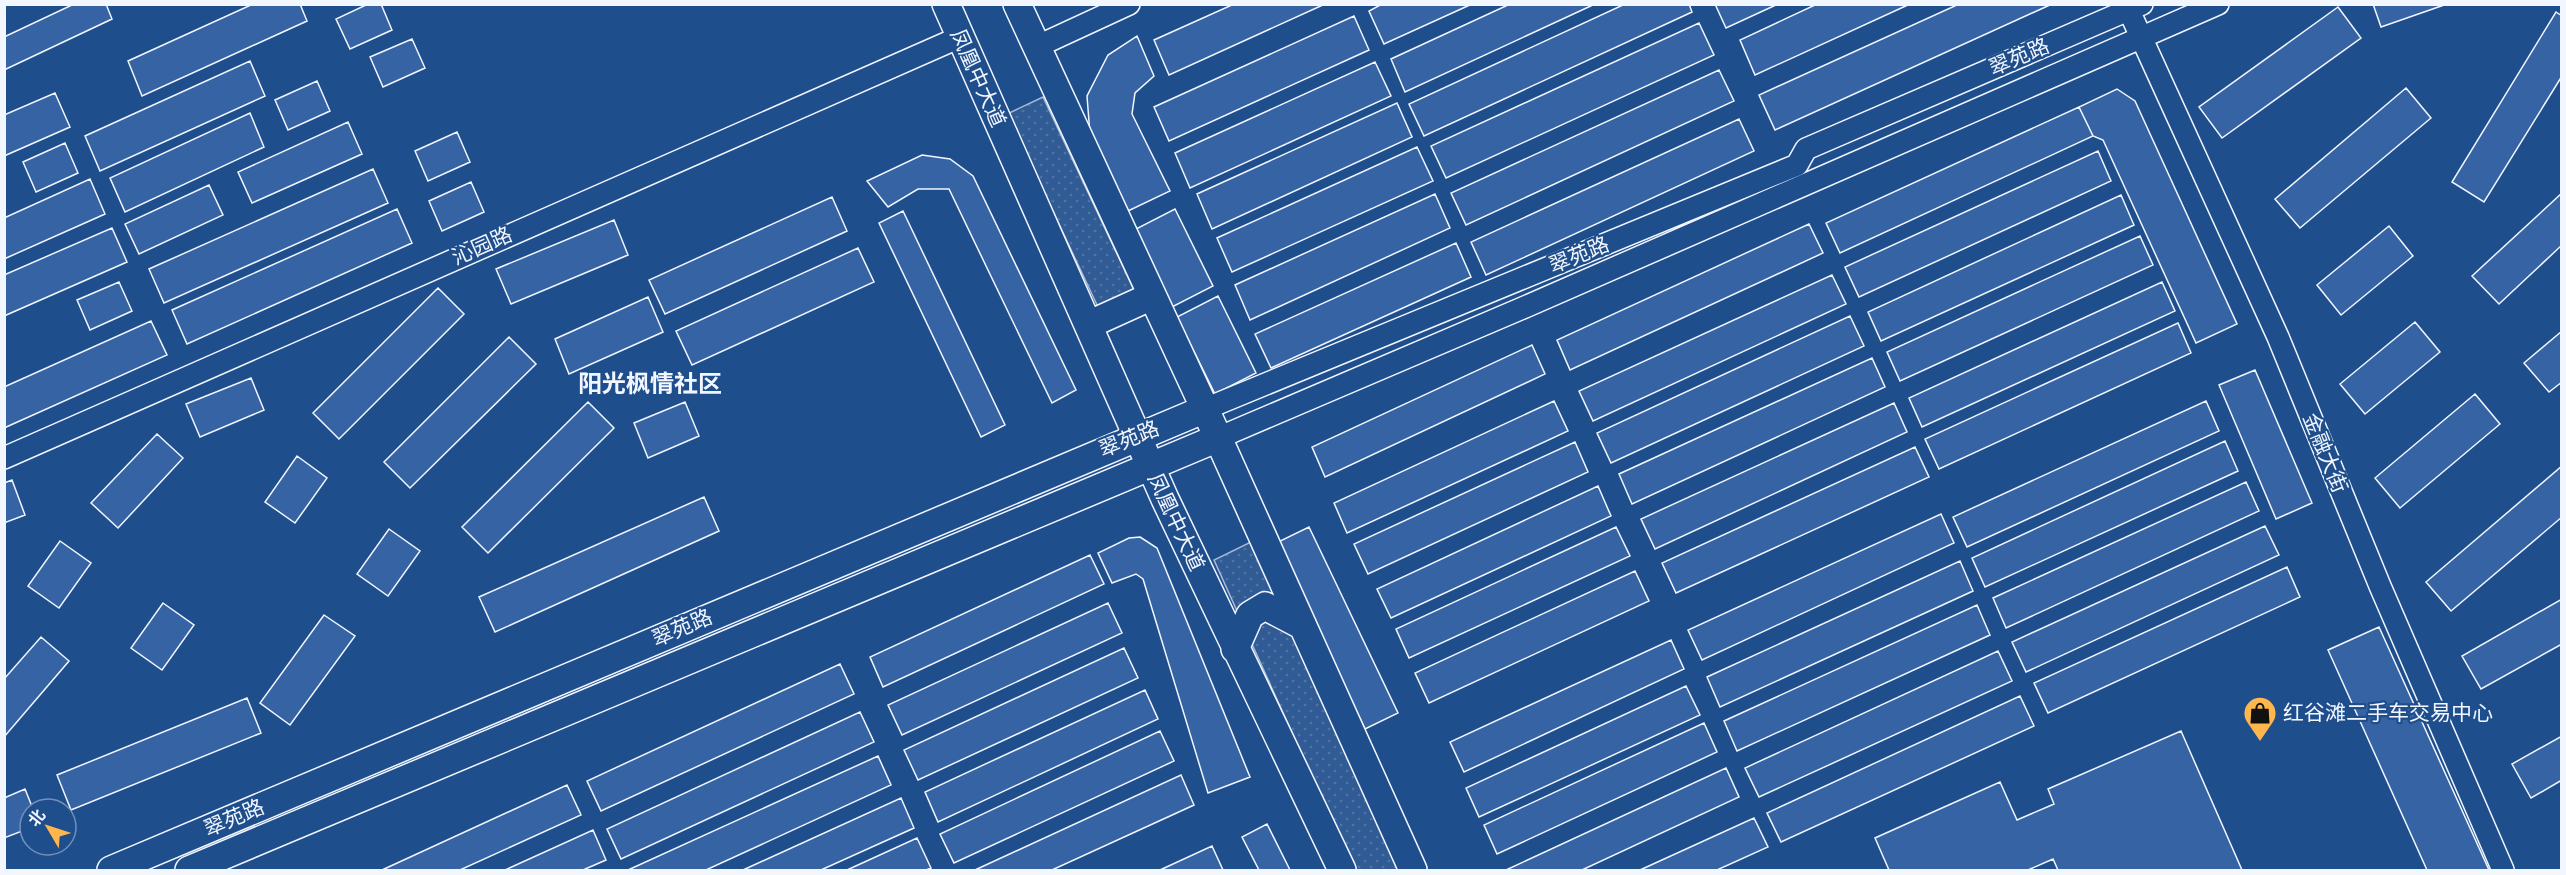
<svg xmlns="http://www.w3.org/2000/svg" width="2566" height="875" font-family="Barlow,'Noto Sans SC',sans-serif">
<defs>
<pattern id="park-dots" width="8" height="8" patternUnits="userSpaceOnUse" patternTransform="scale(1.5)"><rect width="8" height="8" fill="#305b95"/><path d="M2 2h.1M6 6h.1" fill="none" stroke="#4e73a5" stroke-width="1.8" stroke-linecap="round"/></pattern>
</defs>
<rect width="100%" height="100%" fill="#1f4e8c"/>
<path fill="url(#park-dots)" stroke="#a8bbd7" stroke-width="1.5" d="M1043 97 1134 290 1098 307 1007 114Z
M1255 540 1406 870H1354L1214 560Z"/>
<path fill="#3563a3" stroke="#f2f6ff" stroke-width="1.5" d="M74 4H106L112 19 4 70V37Z
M253 4H300L307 21 142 96 128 61Z
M368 4H381L392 30 350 49 336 19Z
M1234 4H1325L1169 75 1154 40Z
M1382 4H1472L1384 44 1369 11Z
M1510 4H1595L1405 92 1391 59Z
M1625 4H1689L1692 12 1424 136 1409 104Z
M1715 4H1778L1726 28Z
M1817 4H1910L1755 75 1740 40Z
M1959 4H2052L1775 130 1759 95Z
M2373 4H2447L2381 27Z
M2338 7 2361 38 2222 138 2199 107Z
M2556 12 2562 16V76L2484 202 2452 182Z
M1354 16 1369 50 1169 141 1154 107Z
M1699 23 1714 55 1446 178 1431 146Z
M1137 36 1154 76 1135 93 1132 114 1170 191 1128 211 1090 134 1087 96 1108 55Z
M412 39 425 68 383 87 370 57Z
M250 61 265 96 100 171 85 136Z
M1375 62 1391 96 1190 188 1175 153Z
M1719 70 1734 101 1466 225 1451 193Z
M317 81 330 111 288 130 275 100Z
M2406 88 2431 118 2300 228 2275 199Z
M2117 89 2135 101 2237 324 2196 343 2103 140 2093 136 2079 107Z
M55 93 70 127 4 156V115Z
M1397 103 1412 137 1212 229 1197 194Z
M2079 107 2093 136 1840 253 1826 223Z
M250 113 264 147 125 212 110 178Z
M1739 119 1754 151 1486 275 1471 242Z
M348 122 362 154 252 203 238 172Z
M457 132 470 162 428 181 415 151Z
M65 143 78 173 36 192 23 162Z
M1417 147 1433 181 1232 272 1217 238Z
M2098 151 2111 181 1859 297 1845 267Z
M922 155 950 159 973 176 1076 390 1052 403 949 189H918L888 207 867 181Z
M373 169 388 203 164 303 149 269Z
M90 179 105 214 4 259V218Z
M471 182 484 212 442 231 429 201Z
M209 185 223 215 139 254 125 224Z
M2562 193V245L2499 304 2472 276Z
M1435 194 1450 228 1250 320 1235 285Z
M2121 195 2134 225 1881 341 1868 312Z
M832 197 847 231 665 314 649 280Z
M397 209 412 243 187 344 172 310Z
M1175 209 1213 286 1172 307 1134 230Z
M903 211 1005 425 981 437 879 223Z
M614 220 628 255 511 304 496 269Z
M1809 224 1823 253 1570 370 1557 340Z
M2389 226 2413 256 2341 315 2317 285Z
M112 228 127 262 4 316V275Z
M2140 236 2153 265 1900 381 1887 352Z
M1456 243 1471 277 1271 368 1255 334Z
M858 248 874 282 692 365 676 331Z
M1832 275 1846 304 1593 421 1579 391Z
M119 282 132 311 90 330 77 300Z
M2162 282 2175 311 1922 427 1909 398Z
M438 288 464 314 339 439 313 413Z
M1218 296 1256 373 1215 394 1177 317Z
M648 297 663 332 569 374 555 339Z
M1850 316 1864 346 1611 463 1597 433Z
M151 321 167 355 4 428V387Z
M2415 322 2440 352 2365 414 2340 384Z
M2178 323 2191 353 1939 469 1925 439Z
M2562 331V382L2549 392 2524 363Z
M509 337 536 364 410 488 384 462Z
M1532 345 1545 374 1325 477 1312 447Z
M1872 358 1885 387 1632 504 1619 474Z
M2255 370 2312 503 2276 519 2219 385Z
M251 378 264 410 200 437 186 404Z
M2475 394 2500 424 2400 508 2375 478Z
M1554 401 1568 431 1347 533 1334 503Z
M2206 401 2219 431 1967 547 1953 517Z
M588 402 614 428 488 553 462 527Z
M685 402 699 436 648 458 634 423Z
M1894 403 1907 432 1655 549 1641 519Z
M157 434 183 458 118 528 91 503Z
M2225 441 2238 471 1985 587 1972 558Z
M1575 442 1588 472 1368 574 1354 544Z
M1915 447 1929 477 1676 593 1662 563Z
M297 456 327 478 295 523 265 502Z
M2562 466V517L2451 611 2426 582Z
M12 480 25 515 4 523V483Z
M2246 482 2259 511 2006 628 1993 598Z
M1598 486 1611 516 1391 618 1377 589Z
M704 497 719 531 495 632 479 597Z
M1941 514 1954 543 1702 660 1688 630Z
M2265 526 2279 555 2026 672 2012 642Z
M1309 527 1398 713 1365 729 1276 543Z
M1616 527 1630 556 1409 658 1396 629Z
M389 529 420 551 388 596 357 574Z
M1140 537 1157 548 1250 777 1208 793 1143 579 1136 574 1112 583 1098 553 1129 538Z
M60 541 91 563 59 608 28 586Z
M1090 555 1104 584 883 687 870 657Z
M1960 561 1973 591 1720 707 1707 677Z
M2287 567 2300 597 2048 713 2034 683Z
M1635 571 1649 601 1429 703 1415 673Z
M2562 599V644L2481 689 2462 656Z
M163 603 194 625 162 670 131 648Z
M1108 603 1122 633 902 735 888 705Z
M1977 605 1990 635 1737 751 1724 721Z
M324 615 355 636 290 725 260 703Z
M2379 627 2489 870H2427L2328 650Z
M41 637 69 661 4 737V679Z
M1671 640 1684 669 1464 772 1450 742Z
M1124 648 1138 678 918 780 904 750Z
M1998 651 2012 681 1759 797 1745 768Z
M840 664 854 694 601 811 587 781Z
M1686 686 1700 715 1479 817 1466 788Z
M1145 690 1158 719 938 822 925 792Z
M2020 696 2034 726 1781 842 1767 813Z
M247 698 261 733 71 810 57 775Z
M860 712 874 742 621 859 607 829Z
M1704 723 1717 752 1497 854 1484 825Z
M1160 731 1174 761 954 863 940 834Z
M2181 731 2242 870H2058L2053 859 2028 870H1889L1875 838 2000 782 2017 820 2054 804 2048 789Z
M2562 736V780L2531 798 2512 764Z
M878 756 891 785 706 870H628Z
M1726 768 1739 797 1582 870H1506Z
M1181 775 1194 805 1052 870H975Z
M567 785 581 815 460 870H382Z
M25 789 33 809H30V828L4 838V798Z
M901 798 914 828 821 870H743Z
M1754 818 1768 847 1717 870H1640Z
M1267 824 1290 870H1259L1242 837Z
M593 830 606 860 583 870H505Z
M917 838 931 868 926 870H847Z
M1212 846 1223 870H1160Z"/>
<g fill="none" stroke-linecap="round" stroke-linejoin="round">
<defs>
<path id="minor" d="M2126 4 2278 337 2380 586 2503 870
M1036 47 1129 4
M1205 409 1797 165 1806 149 2142 4
M1218 438 1525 307 2218 4
M4 458 960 37"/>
<path id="major" d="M946 4 1165 499 1342 870
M1017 4 1205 409 1413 870
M1088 325 1152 296
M1235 649 1250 615 1265 606 1303 626
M111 870 1205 409
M189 870 1218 438"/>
</defs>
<use href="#minor" stroke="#f2f6ff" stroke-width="24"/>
<use href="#major" stroke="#f2f6ff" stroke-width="30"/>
<use href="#minor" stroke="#1f4e8c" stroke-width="21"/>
<use href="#major" stroke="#1f4e8c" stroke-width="27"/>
</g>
<defs>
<symbol id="shop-pin" viewBox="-11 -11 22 30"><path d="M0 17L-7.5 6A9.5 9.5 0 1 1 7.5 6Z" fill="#ffb74d" stroke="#1f4e8c"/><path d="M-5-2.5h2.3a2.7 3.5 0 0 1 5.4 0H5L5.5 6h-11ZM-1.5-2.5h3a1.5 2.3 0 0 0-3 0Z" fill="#111"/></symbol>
</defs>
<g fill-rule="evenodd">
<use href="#shop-pin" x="2241" y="694" width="38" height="52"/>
</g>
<g text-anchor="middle" stroke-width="4.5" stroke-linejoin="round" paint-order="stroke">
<g font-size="21" fill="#f2f6ff" stroke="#1f4e8c">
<text transform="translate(2019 57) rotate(-23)" y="7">翠苑路</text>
<text transform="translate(978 78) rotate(66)" y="7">凤凰中大道</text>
<text transform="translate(482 246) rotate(-24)" y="7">沁园路</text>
<text transform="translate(1579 255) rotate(-22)" y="7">翠苑路</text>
<text transform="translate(1129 439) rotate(-22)" y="7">翠苑路</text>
<text transform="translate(2325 453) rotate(68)" y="7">金融大街</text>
<text transform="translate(1176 522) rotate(65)" y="7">凤凰中大道</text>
<text transform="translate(682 628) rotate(-23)" y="7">翠苑路</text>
<text transform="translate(234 818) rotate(-23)" y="7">翠苑路</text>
</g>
<g font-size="21" fill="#f2f6ff" stroke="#1f4e8c" text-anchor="start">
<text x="2283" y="720">红谷滩二手车交易中心</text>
</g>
<g font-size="24" font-weight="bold" fill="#f2f6ff" stroke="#1f4e8c">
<text x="650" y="392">阳光枫情社区</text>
</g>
</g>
<rect width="2566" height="875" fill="none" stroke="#f2f6ff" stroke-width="12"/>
<g transform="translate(48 827) rotate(309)"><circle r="28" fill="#1f4e8c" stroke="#7391ba" stroke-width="1.5"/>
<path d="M0-4.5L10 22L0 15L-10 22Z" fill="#ffb74d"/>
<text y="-9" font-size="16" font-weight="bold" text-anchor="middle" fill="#f2f6ff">北</text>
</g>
</svg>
